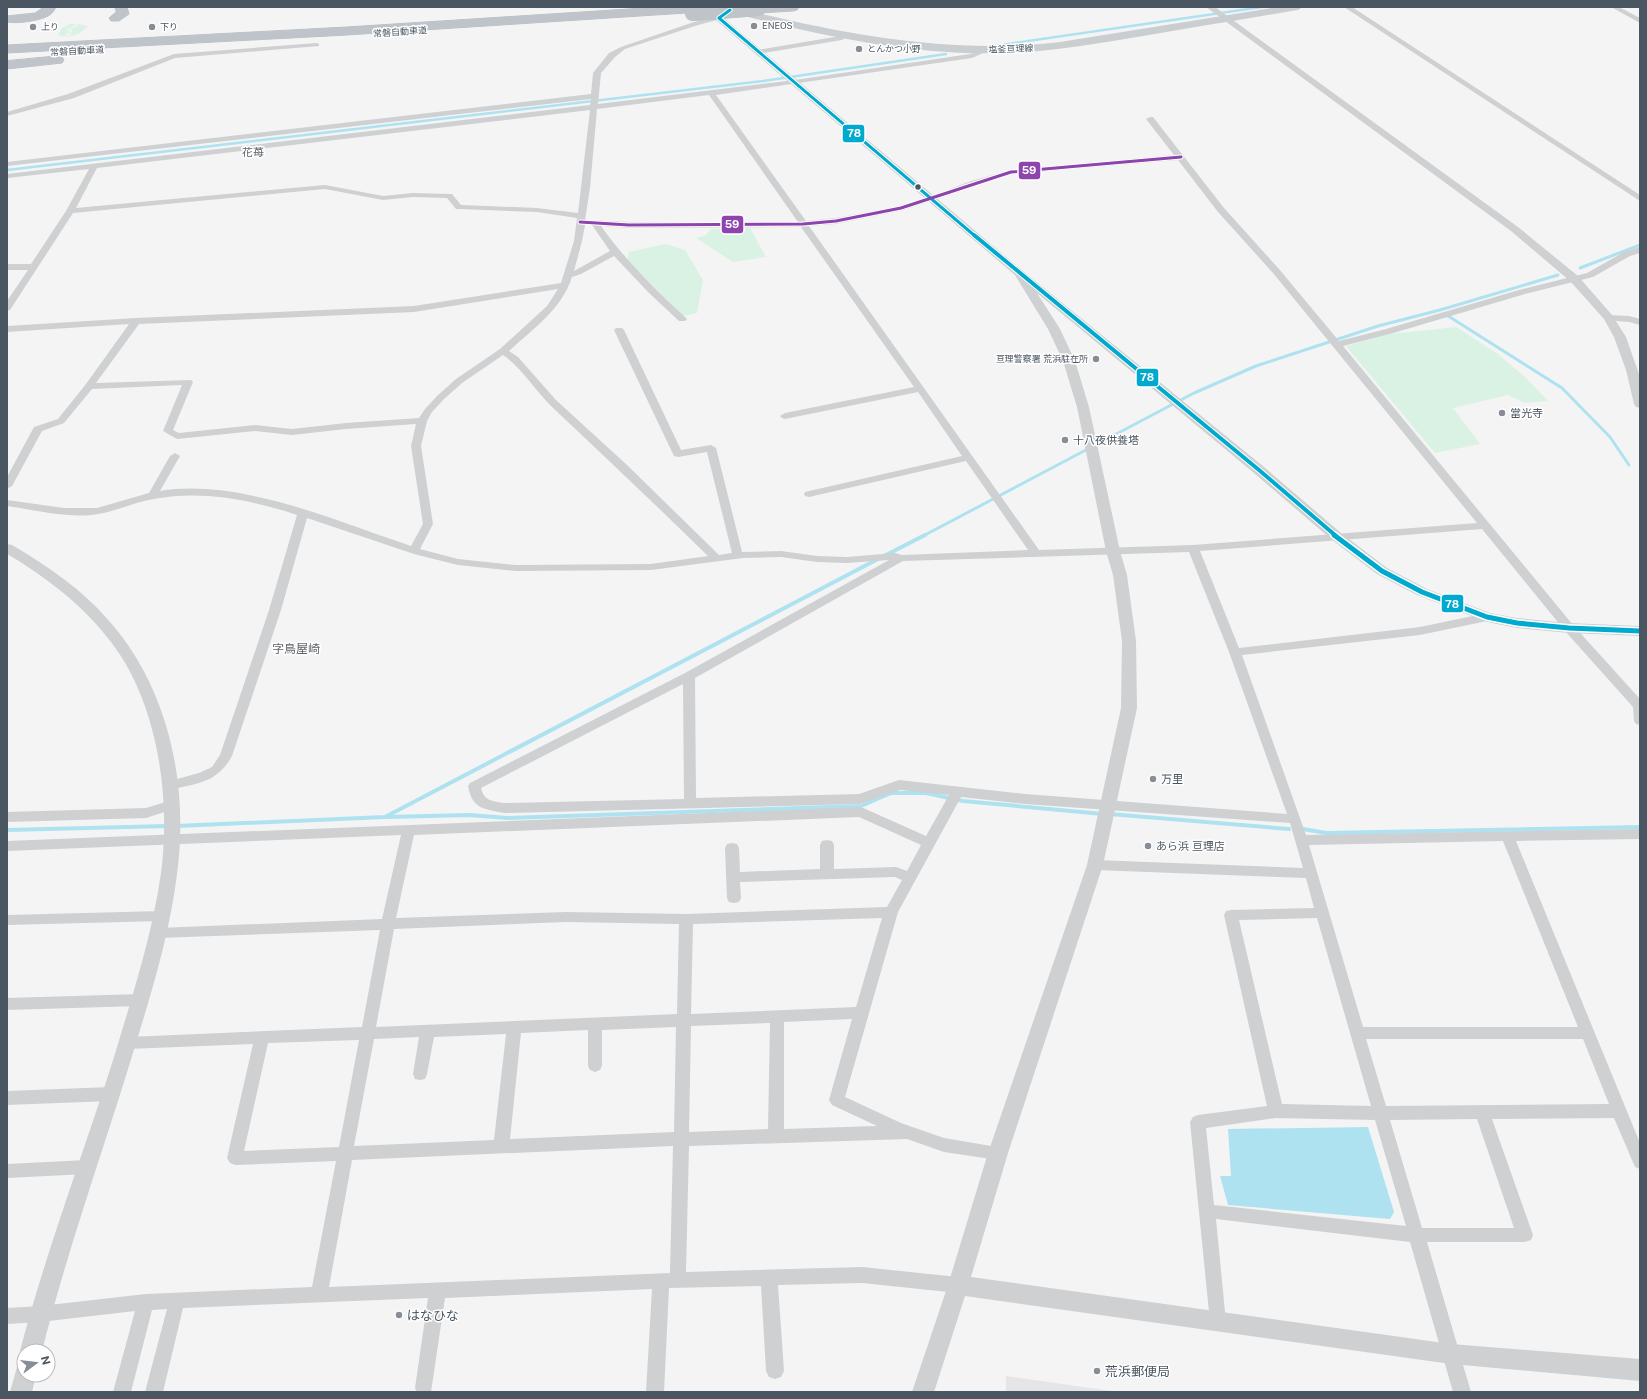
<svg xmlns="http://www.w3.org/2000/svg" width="1647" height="1399" font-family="'Public Sans','Noto Sans JP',sans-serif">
<rect width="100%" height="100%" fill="#f4f4f4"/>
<path fill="#e6e5e6" d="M1006 1376 1119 1392H1006Z"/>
<path fill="#d9f2e3" d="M70 24H76L75 26 67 29V30L71 32 63 36 71 35 70 33 73 31 69 29 76 27 78 24 88 26C80 34 69 40 58 35L62 28Z
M750 228 766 257 733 262 696 238 706 235 711 229Z
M666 244 685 250 703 280 697 313 683 316 627 260 629 252Z
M1456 327 1498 354 1526 378 1548 401 1524 403 1508 395 1453 408 1480 444 1435 453 1346 346 1391 334Z"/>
<path fill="#aee2f0" d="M1368 1127 1394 1212 1390 1219 1228 1205 1220 1176H1231L1228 1129Z"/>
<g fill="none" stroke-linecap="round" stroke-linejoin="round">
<path stroke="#aee2f0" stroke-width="2.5" d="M994 46 1262 7
M7 170 763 81 946 54"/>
<path stroke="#aee2f0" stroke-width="3" d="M1580 268 1640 245
M1445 314 1562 388 1610 437 1629 465
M923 536 1194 393 1256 366 1378 326 1440 310 1558 275"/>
<path stroke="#aee2f0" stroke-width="4" d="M884 556 925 535
M1110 814 1289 829
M387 817 469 815 508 818 861 806 891 793H926L963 801 1103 814
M176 826 385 817 878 559
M1303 829 1326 833 1640 827
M7 830 168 826"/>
<defs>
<path id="motorway" d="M44 7H56C54 11 52 14 48 16 39 21 16 24 7 22V16L35 13Z
M115 7H127L129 14 119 21H111L109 18 116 12Z
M660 7H723L721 10 717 11 347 35 7 53V45L347 27Z
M754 7H799L797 10 793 11 759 13 755 12 753 9Z
M57 56 62 57 64 60 62 63 7 69V61Z"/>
</defs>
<use href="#motorway" stroke="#b9bec3" stroke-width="1"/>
<path fill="#ced0d2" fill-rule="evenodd" d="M1344 7H1352L1640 195V201Z
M1611 7H1619L1640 18V23Z
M719 16 721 17V19L698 25 625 49 615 57 601 73 598 104 795 80 970 54 986 48 990 50 972 58 716 95 806 221 836 218 900 206 929 197 971 181 1011 170 1174 155 1146 119 1150 117H1153L1224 208 1279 269 1339 341 1386 329 1519 290 1587 273 1624 252 1640 247V253L1630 256 1593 277 1525 294 1390 334 1343 346 1573 625 1640 699V725L1636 724 1634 721 1633 707 1565 631 1482 529 1200 551 1239 648 1420 627 1487 613 1491 614 1493 617 1491 620 1487 621 1420 635 1242 655 1306 835 1640 829V839L1516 841 1640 1143V1169L1635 1167 1614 1118 1492 1119 1533 1235 1531 1240 1525 1242H1427L1471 1392H1453L1410 1242 1216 1219 1226 1322 1224 1328 1218 1330 1212 1328 1210 1322 1190 1122 1193 1117 1198 1115 1267 1106 1224 915 1226 911 1231 910 1314 908 1306 878 1095 870 1090 869 1088 865 1090 861 1095 860 1303 868 1290 823 1025 804 961 797 898 912 845 1097 901 1123 944 1138 1003 1148 1006 1153 1003 1158 998 1160 944 1152 907 1139 689 1146 686 1272 862 1267 958 1277 964 1279 966 1285 964 1291 958 1293 862 1283 778 1285 784 1371 781 1377 775 1379 769 1377 766 1371 761 1286 669 1288 664 1392H646L652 1289 445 1298 431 1392H417L415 1388 428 1298 183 1308 163 1392H145L167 1309 152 1310 131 1392H113L135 1311 40 1322 7 1324V1308L40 1306 146 1294 312 1287 336 1161 235 1165 230 1163 227 1158 253 1044 128 1049 123 1047 121 1043 123 1039 128 1037 362 1027 380 930 158 938 153 937 151 933 153 929 158 928 382 919 401 835 7 851V841L861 807 926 836 949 795 900 790 860 804 504 813C484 809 472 809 468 786L470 783 685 673 889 560 847 563 817 562 781 557 743 558 651 570 516 571 458 565 414 554 307 518 281 610 232 756C217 783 198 783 170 790L166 788 164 785 166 782 199 773 212 767 220 755 269 610 297 515C252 500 202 490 154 499 135 502 117 511 98 514 70 519 35 510 7 506V500L64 508H97L149 493 170 456 175 453 180 456 160 491C239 478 336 521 411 546L423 524 411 446 416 424 346 429 292 435 255 431 177 439 163 431 182 385 92 389 64 423 42 431 12 486 7 489V477L34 427 58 419 86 384 129 324 7 332V326L136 318 414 306 561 283 574 241 577 218 537 212 459 209H456L447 198 413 197 383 200 325 189 73 213 10 310 7 311V301L28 270H7V264H31L66 211 89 169 7 178V174L590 105 591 99 7 166V162L591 94 593 73 609 53 621 47 694 22ZM709 95 798 222H629L585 220 590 188 597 109ZM590 110 578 213 537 208 461 205 452 194H449L413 193 383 196 325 185 76 208 97 168ZM1178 160 1218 212 1273 273 1477 523 1193 545 1039 550 809 226 836 224 904 210 1012 174ZM585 225H592L610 251 574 271 582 241ZM601 226 629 228 801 227 914 387 785 413 780 416 782 418 785 419 918 392 962 456 805 492 804 494 805 496 809 497 966 461 1028 550 902 555 895 553 847 557 817 556 781 551 742 552 716 448 711 445 681 450 624 330 622 328H616L614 330 674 456 678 457 707 452 732 553 719 555 627 465 556 400 518 357 509 351C533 329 562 309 572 277L581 274 614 256 648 292 679 321H685L687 319 685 317C655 289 625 260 601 226ZM558 289 547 306 500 349 456 379 437 396 425 409 419 418 346 423 292 429 255 425 179 433 173 430 193 382 191 380 96 383 139 324 414 312ZM503 355C522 368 535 390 551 406 604 456 656 505 708 556L651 564 516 565 458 559 420 549 433 524 421 446 427 421 432 412 443 400 462 383ZM1189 552 1229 652 1287 814 1025 794 899 780 859 794 696 798 695 678 903 561ZM683 684 684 799 504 803C492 801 484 801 481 788ZM859 817 921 845 907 871 896 867 834 869V845L832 841 827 840 822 841 820 845V869L740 872 739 848 737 844 732 843 727 844 725 848 727 898 729 902 734 903 739 902 741 898 740 882 895 877 902 880 887 907 686 914 566 912 396 918 414 835ZM1503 841 1578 1027H1363L1309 845ZM882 918 856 1007 691 1014 693 924ZM1317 918 1371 1106 1282 1104 1239 920ZM566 922 679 924 677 1014 376 1027 394 929ZM852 1019 829 1100 832 1105 877 1126 784 1129V1022ZM770 1023 768 1129 689 1132 691 1026ZM676 1027 674 1132 510 1139 521 1033 588 1030V1066L590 1070 595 1072 600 1070 602 1066V1030ZM506 1034 494 1140 354 1146 374 1039 419 1037 413 1074 415 1079 420 1080 425 1079 427 1074 434 1037ZM1366 1039H1583L1609 1104 1386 1106ZM359 1040 339 1147 244 1151 268 1043ZM1276 1118 1375 1120 1406 1226 1214 1205 1206 1128ZM1477 1119 1514 1228H1422L1390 1120ZM673 1146 670 1273 329 1287 352 1160Z
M846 33 849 35 842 40 757 54 753 52 757 50 840 36Z
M317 43 319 44V46L175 58 74 98 7 116V112L68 94 174 54Z
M1609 315 1629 316 1640 319V325L1629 322 1606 320 1604 318 1606 316Z
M172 800 177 802 178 805 177 808 146 818 7 822V812L146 808Z
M162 911 167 912 169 916 167 920 162 921 7 925V915Z
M140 994 145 996 147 1000 145 1004 140 1006 7 1010V998Z
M111 1087 116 1089 119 1094 116 1099 111 1101 7 1105V1091Z
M87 1160 93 1162 95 1167 93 1172 87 1174 7 1178V1164Z"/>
<path fill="#ced0d2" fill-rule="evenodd" d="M730 7 734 10 724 18 740 32 1012 262 1264 467 1341 533 1387 568 1427 589 1490 613 1517 618 1569 623 1640 626V636L1569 633 1517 628 1487 622 1417 595 1377 574 1331 539 1254 473 1037 293 1060 329 1075 361 1089 407 1120 551 1127 575 1136 641 1137 708 1103 865 1008 1153 971 1277 1451 1344 1640 1359V1381L1451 1364 965 1296 934 1392H912L948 1285 988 1153 1087 865 1121 708 1122 641 1113 575 1106 551 1077 407 1063 361 1048 329 1015 275 716 20 715 18 716 16Z
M1206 7H1215L1518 227 1578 276 1612 315 1626 337 1640 377V408L1636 407 1634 404 1626 370 1614 337 1604 319 1570 281 1511 231Z
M7 544 12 545C48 566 83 590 110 622 169 689 189 786 177 874 170 931 153 988 136 1043 105 1146 68 1247 42 1351H24V1359L20 1351C46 1251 83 1155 114 1057 132 997 152 936 161 873 171 798 158 703 111 642 83 605 46 577 7 554Z
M24 1365V1375H36L32 1392H10L17 1367Z"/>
<path fill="#caced1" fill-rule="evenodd" d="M733 7C841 34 949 55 1060 42L1278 7H1303L1298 10C1244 19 1191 28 1137 37 1093 44 1050 52 1005 53 911 56 819 35 728 12L727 10 728 8Z"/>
<use href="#motorway" fill="#bec4c9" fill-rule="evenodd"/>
<defs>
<path id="motorway-bridge" d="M692 14 759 9"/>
</defs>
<use href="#motorway-bridge" stroke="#b9bec3" stroke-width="14" stroke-linecap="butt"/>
<use href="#motorway-bridge" stroke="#bec4c9" stroke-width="14"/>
<defs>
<path id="bus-1-far2" d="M730 10 719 18 975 236"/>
<path id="bus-1-far1" d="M974 235 1259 470 1336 536"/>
<path id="bus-1" d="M1334 535 1382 571 1422 592 1487 617 1517 623 1569 628 1640 631"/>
<path id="bus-2" d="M580 222 629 225 803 224 836 221 901 208 1011 172 1181 157"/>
</defs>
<use href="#bus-1-far2" stroke="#fff" stroke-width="5"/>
<use href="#bus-1-far1" stroke="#fff" stroke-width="6"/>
<use href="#bus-1" stroke="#fff" stroke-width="8"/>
<use href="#bus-2" stroke="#fff" stroke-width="5"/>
<use href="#bus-1-far2" stroke="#00a9ce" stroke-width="3"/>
<use href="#bus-1-far1" stroke="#00a9ce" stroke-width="4"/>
<use href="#bus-1" stroke="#00a9ce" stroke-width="5"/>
<use href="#bus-2" stroke="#8e44ad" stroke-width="3"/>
</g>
<g fill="#868d94" stroke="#fff" stroke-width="1.5">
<circle cx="754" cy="26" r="4"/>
<circle cx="33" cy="27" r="4"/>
<circle cx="152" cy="27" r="4"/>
<circle cx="859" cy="49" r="4"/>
<circle cx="1096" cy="359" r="4"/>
<circle cx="1502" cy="413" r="4"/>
<circle cx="1065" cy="440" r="4"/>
<circle cx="1153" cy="779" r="4"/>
<circle cx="1148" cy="846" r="4"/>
<circle cx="399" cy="1315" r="4"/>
<circle cx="1097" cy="1371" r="4"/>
</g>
<circle fill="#4a5661" stroke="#fff" stroke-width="1.5" cx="918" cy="187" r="3.5"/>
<g text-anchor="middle" stroke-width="3" stroke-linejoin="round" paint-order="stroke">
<g font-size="9" fill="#4a5661" stroke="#fff" text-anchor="start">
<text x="762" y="29">ENEOS</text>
<text x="41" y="30">上り</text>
<text x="160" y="30">下り</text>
<text x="867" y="52">とんかつ小野</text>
<text x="1088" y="362" text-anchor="end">亘理警察署 荒浜駐在所</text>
</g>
<g font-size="9" fill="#4a5661" stroke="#fff">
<text transform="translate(400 32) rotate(-4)" y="3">常磐自動車道</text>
<text transform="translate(1011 49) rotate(-2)" y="3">塩釜亘理線</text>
<text transform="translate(77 51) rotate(-3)" y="3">常磐自動車道</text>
</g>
<g font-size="11" fill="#5f6368" stroke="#fff">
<text x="253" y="156">花苺</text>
</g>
<g font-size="11" fill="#4a5661" stroke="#fff" text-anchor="start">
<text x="1510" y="417">當光寺</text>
<text x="1073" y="444">十八夜供養塔</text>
<text x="1161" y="783">万里</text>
<text x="1156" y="850">あら浜 亘理店</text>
</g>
<g font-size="12" fill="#5f6368" stroke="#fff">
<text x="296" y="653">字鳥屋崎</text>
</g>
<g font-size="13" fill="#4a5661" stroke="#fff" text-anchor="start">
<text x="407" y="1320">はなひな</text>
<text x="1105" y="1376">荒浜郵便局</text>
</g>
</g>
<g stroke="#fff" stroke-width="1.5">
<rect x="842" y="124" width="23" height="19" rx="4" fill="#00a9ce"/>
<rect x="1018" y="161" width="23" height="19" rx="4" fill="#8e44ad"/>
<rect x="721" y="215" width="23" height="19" rx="4" fill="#8e44ad"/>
<rect x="1136" y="368" width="23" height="19" rx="4" fill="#00a9ce"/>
<rect x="1441" y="594" width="23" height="19" rx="4" fill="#00a9ce"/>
</g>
<g font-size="11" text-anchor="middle" font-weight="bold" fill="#fff">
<text x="854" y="137">78</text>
<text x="1029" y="174">59</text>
<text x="732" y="228">59</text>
<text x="1147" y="381">78</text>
<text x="1452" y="608">78</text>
</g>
<rect width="1647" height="1399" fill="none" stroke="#4a5661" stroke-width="16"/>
<g transform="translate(36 1363) rotate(75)"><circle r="19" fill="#ffffff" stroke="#b7bbc0"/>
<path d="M0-3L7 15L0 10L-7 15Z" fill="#868d94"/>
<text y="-6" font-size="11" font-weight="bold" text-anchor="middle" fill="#4a5661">N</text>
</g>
</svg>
